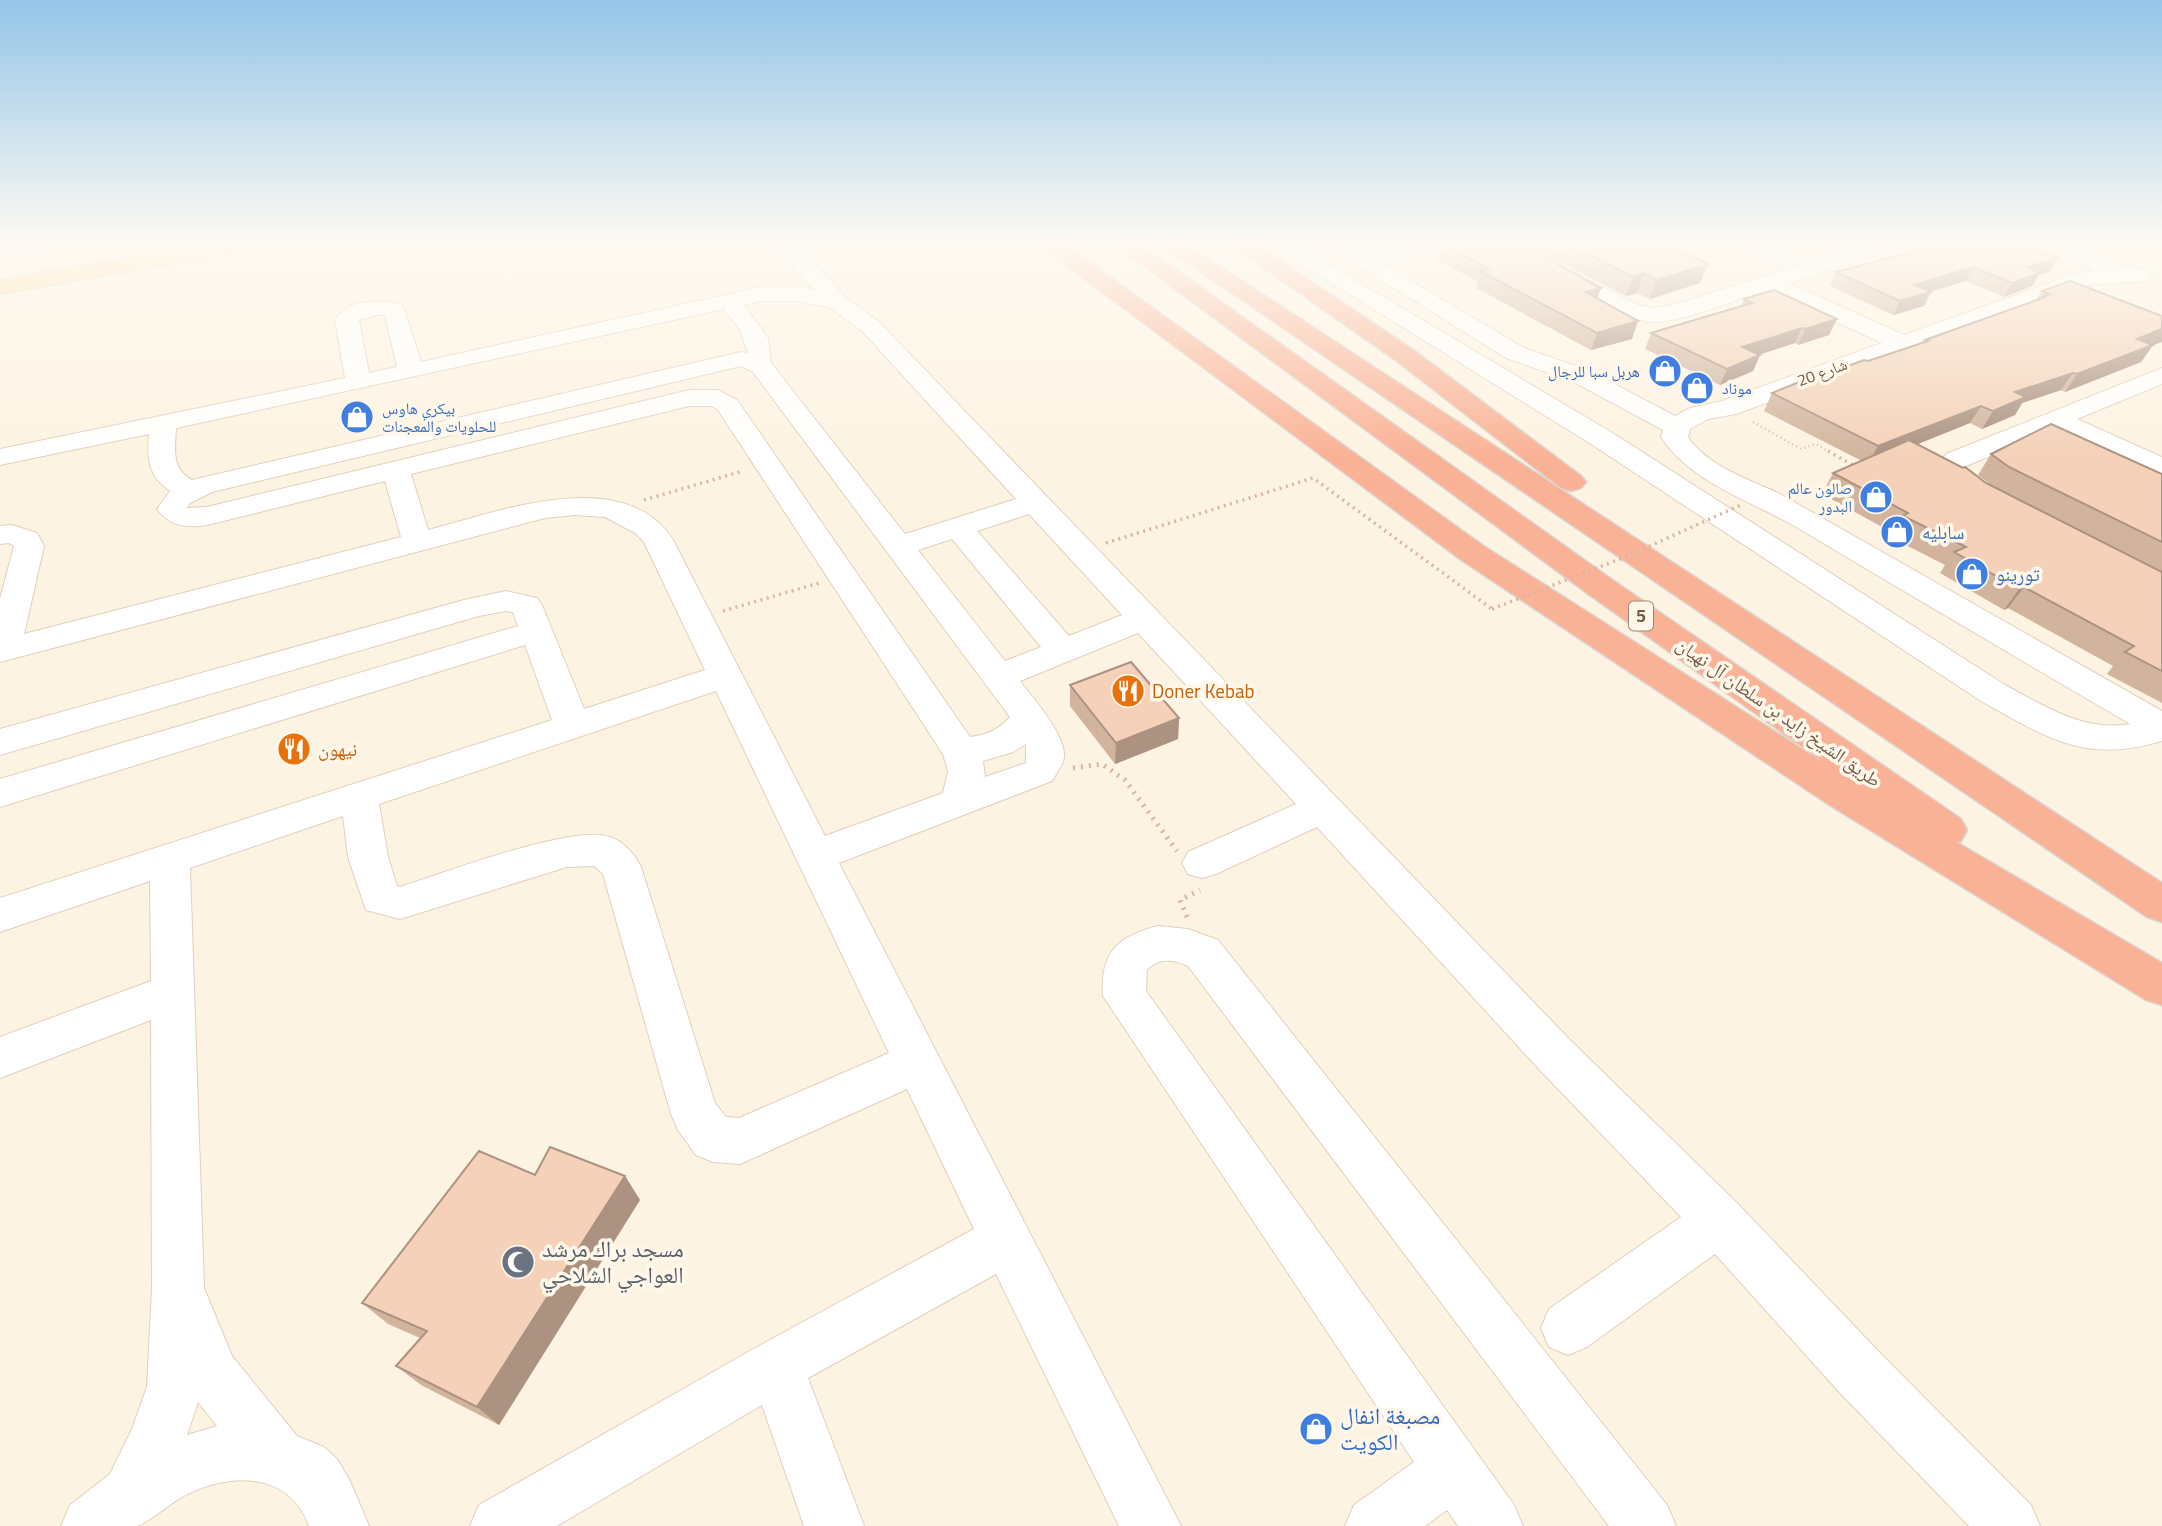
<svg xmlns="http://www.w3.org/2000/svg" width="2162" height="1526" font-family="'Titillium Web','Noto Naskh Arabic',sans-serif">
<rect width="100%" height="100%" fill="#fdf3e2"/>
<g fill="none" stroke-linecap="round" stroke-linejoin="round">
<defs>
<path id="minor" d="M52 244 49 248 0 257V245Z
M775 244H797L846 298 878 321 1570 1040 1737 1203 1880 1353 2031 1505 2040 1526H1969L1840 1393 1715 1254 1587 1347 1568 1355 1549 1347 1541 1328 1549 1309 1681 1217 1538 1068 1317 827 1216 874 1202 878 1188 874 1182 863 1188 852 1296 804 1138 633 1020 681C1033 698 1066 735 1064 757 1063 765 1056 774 1052 781L839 863 1181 1526H1119L996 1274 808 1378 864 1526H804L762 1405 557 1526H470L479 1505 757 1347 974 1229 907 1089 740 1164 713 1162 696 1155 678 1130 671 1114 603 874 594 866 567 867 400 919 366 910 348 857 343 816 190 868 204 1288 232 1356 297 1436 324 1447 337 1459 350 1481 369 1526H309C289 1470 227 1472 182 1497 169 1504 148 1523 137 1526 120 1526 80 1526 61 1526L70 1505 110 1474 132 1429 147 1387 152 1289 151 1020 0 1078V1037L151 981 150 881 0 932V898L552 720 525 645 0 807V779L518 626 513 612 506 611 479 616 0 755V729L464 600 506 591 537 598 542 605 584 709 705 670 644 542 635 533 605 517 575 515 545 518 0 662V599L14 546 9 543 0 544V526L12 525 37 533 44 546 24 634 401 537 385 481 207 525C187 528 170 527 157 509L170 491C148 476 147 458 149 434L0 465V449L345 378 335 320C349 298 381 299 403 305L421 362 761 287H800L815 291ZM761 301H800L830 308 862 331 1016 499 905 534 771 363 768 338 744 305ZM724 309 740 330 748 353 741 352 192 480C171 469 175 449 176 428ZM378 315H385L397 367 369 373 359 320ZM741 366 753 372 1010 717C998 730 987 735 970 737L737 400 718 390H689L207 507 187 508 190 503 212 492ZM689 406H712L718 410 943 754 948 771 943 793 825 836 672 538C621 464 498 512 428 530L411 474ZM1029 514 1122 615 1069 636 977 531ZM952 539 1041 647 1005 661 918 550ZM716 691 889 1053 739 1118 726 1117 715 1103 641 867C634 853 622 839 606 836 567 827 443 873 400 887L397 886 388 857 379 804ZM1026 744V763L985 777 983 761 1013 752ZM198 1402 217 1426 187 1435Z
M1269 244H1294L1611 432 2005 685C2044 706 2084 732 2130 724 2019 659 1907 593 1796 527 1750 500 1691 483 1661 437L1663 430 1572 381 1506 358 1324 244H1349L1366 254 1408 244H1446L1443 248 1381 263 1524 348 1590 371 1675 416 1690 408 1722 401 1882 343 1767 290C1737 299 1684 322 1654 322 1619 322 1528 266 1494 248L1491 244H1518L1638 305 1653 308 1669 306 1868 244H1900L1897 248 1789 283 1904 335 2077 273 2094 271 2071 260 2059 244C2086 244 2081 252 2104 260 2119 265 2132 268 2147 271L2150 276 2147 281 2088 285 1736 414 1708 419 1690 429 1688 437C1707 466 1750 480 1780 494L2162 711V741C2085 764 2047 738 1981 701L1591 444Z
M1629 244H1692L1689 248C1670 253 1643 263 1629 244Z
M1745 244C1762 244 1782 242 1794 258L1791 263C1776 266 1754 255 1745 244Z
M2162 368V384L2077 419 2162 457V475L2055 429 1966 466 1964 468 1996 494 1992 500C1972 505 1947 487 1935 470L1946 454Z
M1158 926 1188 929 1218 940 1667 1505 1676 1526H1609L1188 966C1174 959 1158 958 1147 970L1146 991 1514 1505 1523 1526H1458L1447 1510 1425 1526H1345L1354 1505 1414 1462 1103 996C1100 952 1118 936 1158 926Z"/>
<path id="major" d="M206 244H256L253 249 245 251 0 294V280Z"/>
<path id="highway" d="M1038 244H1064L1482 545 1829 766 1587 593 1114 244H1140L1611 579 1961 819 1967 830 1961 841 1956 842 2162 963V1005L2146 1000 1828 804 1460 559Z
M1160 244H1186L2162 883V922L2147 917Z
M1230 244H1256L1416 352 1581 476 1586 482 1581 488 1571 491 1561 488 1398 362Z"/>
</defs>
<use href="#minor" stroke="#e2cfbd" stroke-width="2"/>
<use href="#major" stroke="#dbd4cf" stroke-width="3"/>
<use href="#highway" stroke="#dbd4cf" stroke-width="3"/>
<path stroke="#d8b59c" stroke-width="2.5" stroke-dasharray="1 3.5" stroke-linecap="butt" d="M256 262 358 244
M1753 422 1801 449 1816 444 1831 453"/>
<path stroke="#d8b59c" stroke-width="3.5" stroke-dasharray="2 4.5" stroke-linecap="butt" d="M1828 451 1856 467
M644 500 743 471
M1106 543 1313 478 1492 609
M723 611 819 583"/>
<path stroke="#d8b59c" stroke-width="5" stroke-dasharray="2 6" stroke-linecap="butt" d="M1073 768 1102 764 1125 780 1177 851
M1187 917 1180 900 1200 890"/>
<use href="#minor" fill="#fff" fill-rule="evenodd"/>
<use href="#major" fill="#ffda97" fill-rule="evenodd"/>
<use href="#highway" fill="#fab296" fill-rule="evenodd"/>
<path stroke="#d8b59c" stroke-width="3.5" stroke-dasharray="2 4.5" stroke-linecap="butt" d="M1492 609 1630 555 1743 504"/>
</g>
<path fill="#d2b49e" d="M1441 244H1520L1597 299 1632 339 1591 350 1476 288 1478 282 1438 260Z
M1524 244H1666L1700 283 1650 299 1637 293 1626 296Z
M2058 258 2050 272 2039 275 2032 286 2004 297 1966 281 1931 292 1924 306 1893 315 1830 286 1836 272Z
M2042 291 2162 316V342L2153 345 2141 362 2065 392 2061 390 2022 403 2015 415 1982 429 1970 423 1918 444 1986 483 2162 572V703L2107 674 2113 666 2008 608 2004 610 1940 573 1945 565 1890 537 1893 533 1822 494 1833 473 1862 461 1764 411 1772 393 1924 343 1925 340 2036 301Z
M1744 299 1829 335 1798 345 1795 343 1759 355H1760L1753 371 1720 385 1645 349 1651 333 1741 306Z
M1991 454 2162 474V572L1995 488 1978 475Z
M1070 685 1179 718 1178 739 1115 764 1070 706Z
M535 1175 625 1176 640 1200 499 1425 421 1385 396 1366 420 1338 388 1324 362 1303Z"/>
<path fill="#ab9281" d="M2058 258 2050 272 2039 275 2032 286 2004 297 2012 283 2027 267Z
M1708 264 1700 283 1650 299 1657 280Z
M1973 267 1966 281 1907 298 1915 285Z
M1644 273 1637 293 1626 296 1633 277Z
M1601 288 1595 305 1586 292Z
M1931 292 1924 306 1893 315 1900 301Z
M1837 319 1829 335 1798 345 1805 329Z
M1638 321 1632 339 1591 350 1597 333Z
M1802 328 1795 343 1735 362 1742 347Z
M2162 329V342L2153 345 2141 362 2065 392 2077 374 2137 339Z
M1760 355 1753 371 1720 385 1727 369Z
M2073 373 2061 390 2022 403 2015 415 1982 429 1993 411 2015 392Z
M1981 406 1970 423 1868 464 1878 446Z
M2024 587 2008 608 2004 610 2019 589Z
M1179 718 1178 739 1115 764 1116 743Z
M625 1176 640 1200 499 1425 477 1407Z"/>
<path fill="#f4d1b8" stroke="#ab9281" stroke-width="2" d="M1443 244H1520L1601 288 1586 292 1638 321 1597 333 1480 271 1489 269Z
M1567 244H1666L1708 264 1657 280 1644 273 1633 277Z
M1942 244H2021L2058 258 2027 267 2040 273 2012 283 1973 267 1915 285 1931 292 1900 301 1836 272Z
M2070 281 2162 316V329L2137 339 2153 345 2077 374 2073 373 2015 392 2026 397 1993 411 1981 406 1878 446 1772 393 1814 376 1818 377 1864 360 1868 361 1928 341 1925 340 2045 297H2043L2050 294 2042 291Z
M1774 290 1837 319 1805 329 1802 328 1742 347 1760 355 1727 369 1651 333 1752 303 1744 299Z
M2051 424 2162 474V542L2009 467 1991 454Z
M1909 440 1963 468 1965 467 1986 483 2162 572V671L2125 652 2134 646 2024 587 2019 589 1954 552 1966 547 1903 516 1908 513 1833 473Z
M1131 662 1179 718 1116 743 1070 685Z
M550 1147 625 1176 477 1407 396 1366 427 1331 362 1303 479 1151 535 1175Z"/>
<linearGradient id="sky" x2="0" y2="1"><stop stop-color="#94c5e8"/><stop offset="0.53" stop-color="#fefaf2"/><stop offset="1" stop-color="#fefaf2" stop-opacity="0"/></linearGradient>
<rect width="2162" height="458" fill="url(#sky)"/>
<defs>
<symbol id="shop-disc" viewBox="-11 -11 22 22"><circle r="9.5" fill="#3f7fe0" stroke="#fff7e9"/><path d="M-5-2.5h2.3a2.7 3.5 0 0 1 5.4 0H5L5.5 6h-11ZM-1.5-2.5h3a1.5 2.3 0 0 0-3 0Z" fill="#fff"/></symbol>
<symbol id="restaurant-disc" viewBox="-11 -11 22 22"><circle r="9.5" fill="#e8710a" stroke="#fff7e9"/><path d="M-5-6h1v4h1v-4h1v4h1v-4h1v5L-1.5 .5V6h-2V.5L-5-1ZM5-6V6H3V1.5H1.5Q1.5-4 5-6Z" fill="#fff"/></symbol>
<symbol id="mosque-disc" viewBox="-11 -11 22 22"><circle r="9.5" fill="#6b7280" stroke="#fff7e9"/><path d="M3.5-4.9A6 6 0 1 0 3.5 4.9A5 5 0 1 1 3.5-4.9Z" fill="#fff"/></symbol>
</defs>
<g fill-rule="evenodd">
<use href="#shop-disc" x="1646" y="352" width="38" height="38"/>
<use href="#shop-disc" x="1678" y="369" width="38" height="38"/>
<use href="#shop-disc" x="338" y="398" width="38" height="38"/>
<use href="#shop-disc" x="1857" y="478" width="38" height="38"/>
<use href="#shop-disc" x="1878" y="513" width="38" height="38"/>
<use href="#shop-disc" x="1953" y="555" width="38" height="38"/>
<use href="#restaurant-disc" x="1109" y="672" width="38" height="38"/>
<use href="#restaurant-disc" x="275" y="730" width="38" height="38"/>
<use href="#mosque-disc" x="499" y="1243" width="38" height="38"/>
<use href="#shop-disc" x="1297" y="1410" width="38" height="38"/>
</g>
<g text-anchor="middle" stroke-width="7" stroke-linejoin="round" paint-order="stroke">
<g font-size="16" fill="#366cbe" stroke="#fff7e9" text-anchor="end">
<text x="1640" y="377">هربل سبا للرجال</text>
<text x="1722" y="394" text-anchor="start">موناد</text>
<text x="382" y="414" text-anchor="start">بيكري هاوس<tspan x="382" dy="18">للحلويات والمعجنات</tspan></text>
<text x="1852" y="494">صالون عالم<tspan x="1852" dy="18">البدور</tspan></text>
</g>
<g font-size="16" fill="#765947" stroke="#fff7e9">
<text transform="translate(1822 372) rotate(-20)" y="6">شارع 20</text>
</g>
<rect fill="#fff7e9" stroke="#9f8878" stroke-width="2" x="1629" y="601.5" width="24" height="29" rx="5"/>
<g font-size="18" font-weight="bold" fill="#765947">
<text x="1641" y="622">5</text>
</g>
<g font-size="19" fill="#366cbe" stroke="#fff7e9" text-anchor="start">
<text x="1922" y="539">سابليه</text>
<text x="1996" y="581">تورينو</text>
</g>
<g font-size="19" fill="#c56008" stroke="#fff7e9" text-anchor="start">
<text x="1152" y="698">Doner Kebab</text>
<text x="318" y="756">نيهون</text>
</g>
<g font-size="19" fill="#765947" stroke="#fff7e9">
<text transform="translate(1779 712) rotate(35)" y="7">طريق الشيخ زايد بن سلطان آل نهيان</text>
</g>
<g font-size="23" fill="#5b616d" stroke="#fff7e9" text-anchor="start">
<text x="542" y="1257">مسجد براك مرشد<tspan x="542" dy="26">العواجي الشلاحي</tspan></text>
</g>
<g font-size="23" fill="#366cbe" stroke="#fff7e9" text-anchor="start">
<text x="1340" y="1424">مصبغة انفال<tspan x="1340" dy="26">الكويت</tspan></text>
</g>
</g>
</svg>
